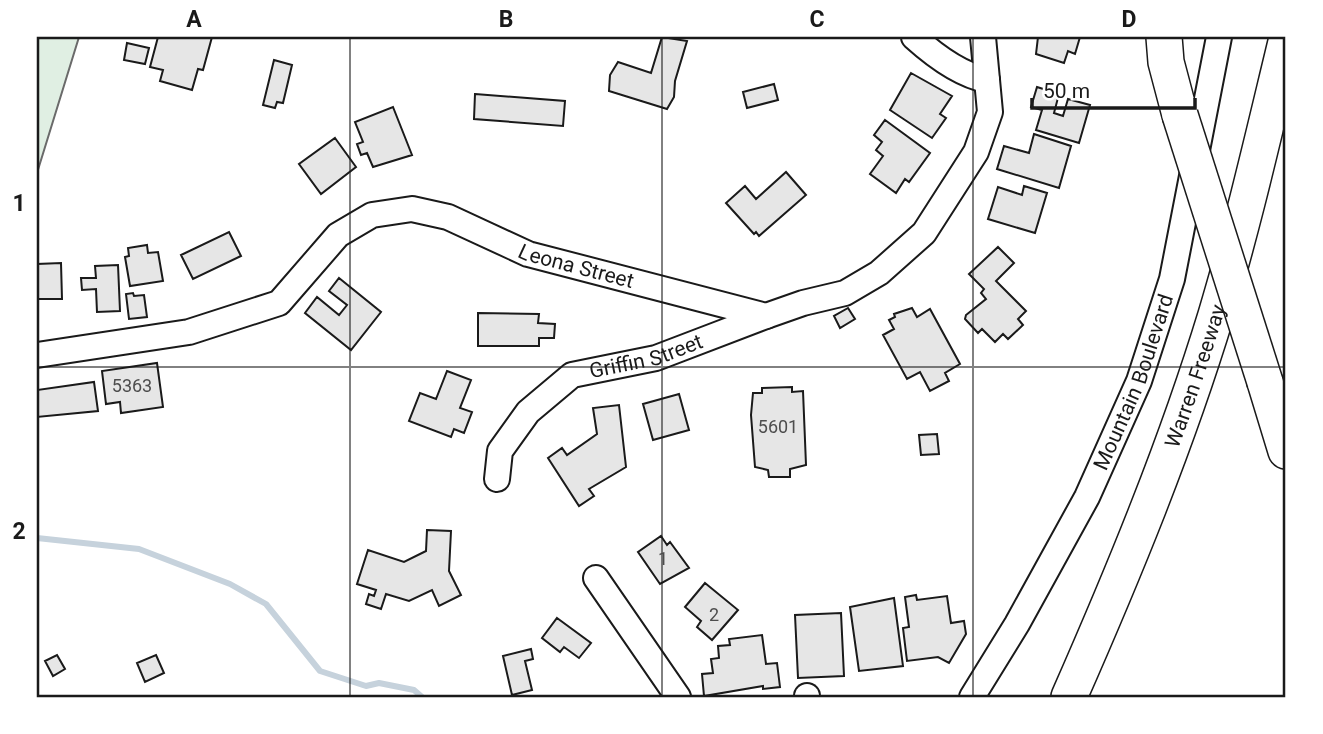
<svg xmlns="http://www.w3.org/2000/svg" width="1323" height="734" font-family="Roboto,sans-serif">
<rect width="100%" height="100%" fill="#fff"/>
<path fill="#e0efe3" stroke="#6a6a6a" stroke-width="2" d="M37 37H79L37 173Z"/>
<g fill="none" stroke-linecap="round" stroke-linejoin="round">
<path stroke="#c6d2dc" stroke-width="6" d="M37 538 139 549 230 584 266 604 320 671 366 686 379 683 414 690 422 697"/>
</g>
<path fill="#e6e6e6" stroke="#1a1a1a" stroke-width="2" d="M158 37H212L203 70 198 69 192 90 160 81 163 70 150 67Z
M662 37 687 41 675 81 674 97 667 109 609 91 610 75 618 62 651 73Z
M1038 37H1080L1075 54 1068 51 1064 63 1036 54Z
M127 43 149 48 145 64 124 60Z
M274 60 292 65 283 103 277 102 275 108 263 105Z
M911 73 952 96 940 114 946 118 932 138 890 110Z
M774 84 778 100 747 108 743 92Z
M1037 87 1059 94 1054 113 1063 116 1068 99 1090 105 1079 143 1036 130 1042 110 1031 107Z
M475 94 565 101 563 126 474 119Z
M393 107 412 155 373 167 367 153 361 155 357 144 363 142 355 122Z
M885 120 930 153 909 182 905 179 896 193 870 174 883 156 876 150 882 142 874 135Z
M1034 134 1071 146 1059 188 997 169 1004 146 1029 153Z
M335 138 356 167 321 194 299 164Z
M786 172 806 195 759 236 756 232 754 234 726 203 745 186 756 199Z
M1024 186 1047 193 1035 233 988 219 998 187 1022 195Z
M229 232 241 256 193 279 181 255Z
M147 245 148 253 158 252 163 281 130 286 125 257 129 256 128 248Z
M998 247 1014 263 996 281 1026 311 1018 319 1023 325 1008 339 1003 334 995 342 982 329 978 333 965 319 966 315 986 299 981 293 984 289 969 274Z
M61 263 62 299H37V264Z
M118 265 120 311 97 312 96 289 82 290 81 278H96L95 266Z
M339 278 381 312 351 350 305 313 317 297 339 315 347 305 329 291Z
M133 293 134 296 144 295 147 317 129 319 126 294Z
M848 308 855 319 840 328 834 316Z
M912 308 917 317 930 309 960 364 945 373 949 381 930 391 920 372 907 379 883 335 894 329 889 320 895 317 894 314Z
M478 313 539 314 538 323 555 324 554 338H539V346H478Z
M157 363 163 407 121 413 120 402 106 404 102 371Z
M447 371 471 380 460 408 472 412 464 433 454 429 451 437 409 421 420 393 436 399Z
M94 382 98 411 37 417V390Z
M792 387V392L803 391 806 465 790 469V477H769L768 470 755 467 751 415 753 393H762V388Z
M679 394 689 430 653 440 643 404Z
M619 405 626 467 589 489 594 496 579 506 548 458 562 448 567 455 597 434 593 408Z
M937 434 939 454 921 455 919 435Z
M427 530 451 531 449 571 461 595 439 606 432 590 409 601 386 594 381 609 366 604 369 594 374 596 376 590 357 584 368 550 404 562 426 551Z
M661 536 667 545 670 542 689 568 660 584 638 552Z
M705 583 738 610 712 640 697 627 701 621 685 607Z
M916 595 917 600 947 596 951 623 964 621 966 634 949 663 938 657 907 661 903 628 909 627 905 597Z
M894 598 903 666 859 671 850 607Z
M841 613 844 676 798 678 795 615Z
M557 618 591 643 579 658 564 647 560 652 542 638Z
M762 635 766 664 777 663 780 687 763 689V686L704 696 702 674 713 673 711 659 719 658 718 646 730 645 729 639Z
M531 649 533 659 525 661 532 690 512 695 503 656Z
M57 655 65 669 53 676 45 661Z
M156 655 164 673 145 682 137 663Z"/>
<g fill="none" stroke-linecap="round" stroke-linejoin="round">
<defs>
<g id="minor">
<path d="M914 37C934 55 960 75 987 80"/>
<path id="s1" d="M37 355 189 332 279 303 338 235 372 215 412 209 448 217 528 254 766 316 803 303 845 293 879 273 924 233 976 152 990 112 983 37"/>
<path id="s2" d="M497 479 500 451 528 412 572 375 656 358 766 316"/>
<path d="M596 578 678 697"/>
<path d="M807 696V697"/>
<path id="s3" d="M972 697 1017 624 1087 497 1139 381 1172 279 1219 37"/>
</g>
<g id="highway">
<path d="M1164 37 1166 62 1180 115"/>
<path d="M1265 382 1286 451"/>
<path id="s4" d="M1069 697C1124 572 1176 446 1216 315 1243 225 1264 133 1286 42"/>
</g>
</defs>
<use href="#minor" stroke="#1a1a1a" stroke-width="28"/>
<use href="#highway" stroke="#1a1a1a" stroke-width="38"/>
<use href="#minor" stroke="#fff" stroke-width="24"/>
<use href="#highway" stroke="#fff" stroke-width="35"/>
<defs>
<path id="highway-bridge" d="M1180 115 1265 382"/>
</defs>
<use href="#highway-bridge" stroke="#1a1a1a" stroke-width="38" stroke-linecap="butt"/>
<use href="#highway-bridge" stroke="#fff" stroke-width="35"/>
</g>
<path fill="none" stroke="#1a1a1a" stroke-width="2" stroke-opacity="0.55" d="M350 37V697M662 37V697M973 37V697M37 367H1286"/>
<g text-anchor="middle" stroke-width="5" stroke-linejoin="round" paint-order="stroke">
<g font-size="18" fill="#4d4d4d">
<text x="132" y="392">5363</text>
<text x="778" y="433">5601</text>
<text x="663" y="565">1</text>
<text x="714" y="621">2</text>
</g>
<g font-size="21" fill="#1a1a1a" stroke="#fff">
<text dy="7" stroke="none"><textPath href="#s1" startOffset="593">Leona Street</textPath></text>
<text dy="7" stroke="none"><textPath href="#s2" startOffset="210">Griffin Street</textPath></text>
<text dy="7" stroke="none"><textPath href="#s4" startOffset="345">Warren Freeway</textPath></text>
<text dy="7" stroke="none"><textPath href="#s3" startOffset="355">Mountain Boulevard</textPath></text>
</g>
</g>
<rect width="1323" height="734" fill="none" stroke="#ffffff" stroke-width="77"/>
<path d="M1032 98v10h163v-10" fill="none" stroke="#1a1a1a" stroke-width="3.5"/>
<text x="1043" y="98" font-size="21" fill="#1a1a1a" stroke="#ffffff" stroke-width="5" paint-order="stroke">50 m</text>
<rect x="38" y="38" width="1246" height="658" fill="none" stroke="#1a1a1a" stroke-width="2.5"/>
<g font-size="23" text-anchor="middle" font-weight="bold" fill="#1a1a1a">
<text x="194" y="27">A</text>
<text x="506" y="27">B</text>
<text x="817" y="27">C</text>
<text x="1129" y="27">D</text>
<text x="19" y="211">1</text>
<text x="19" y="539">2</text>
</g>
</svg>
